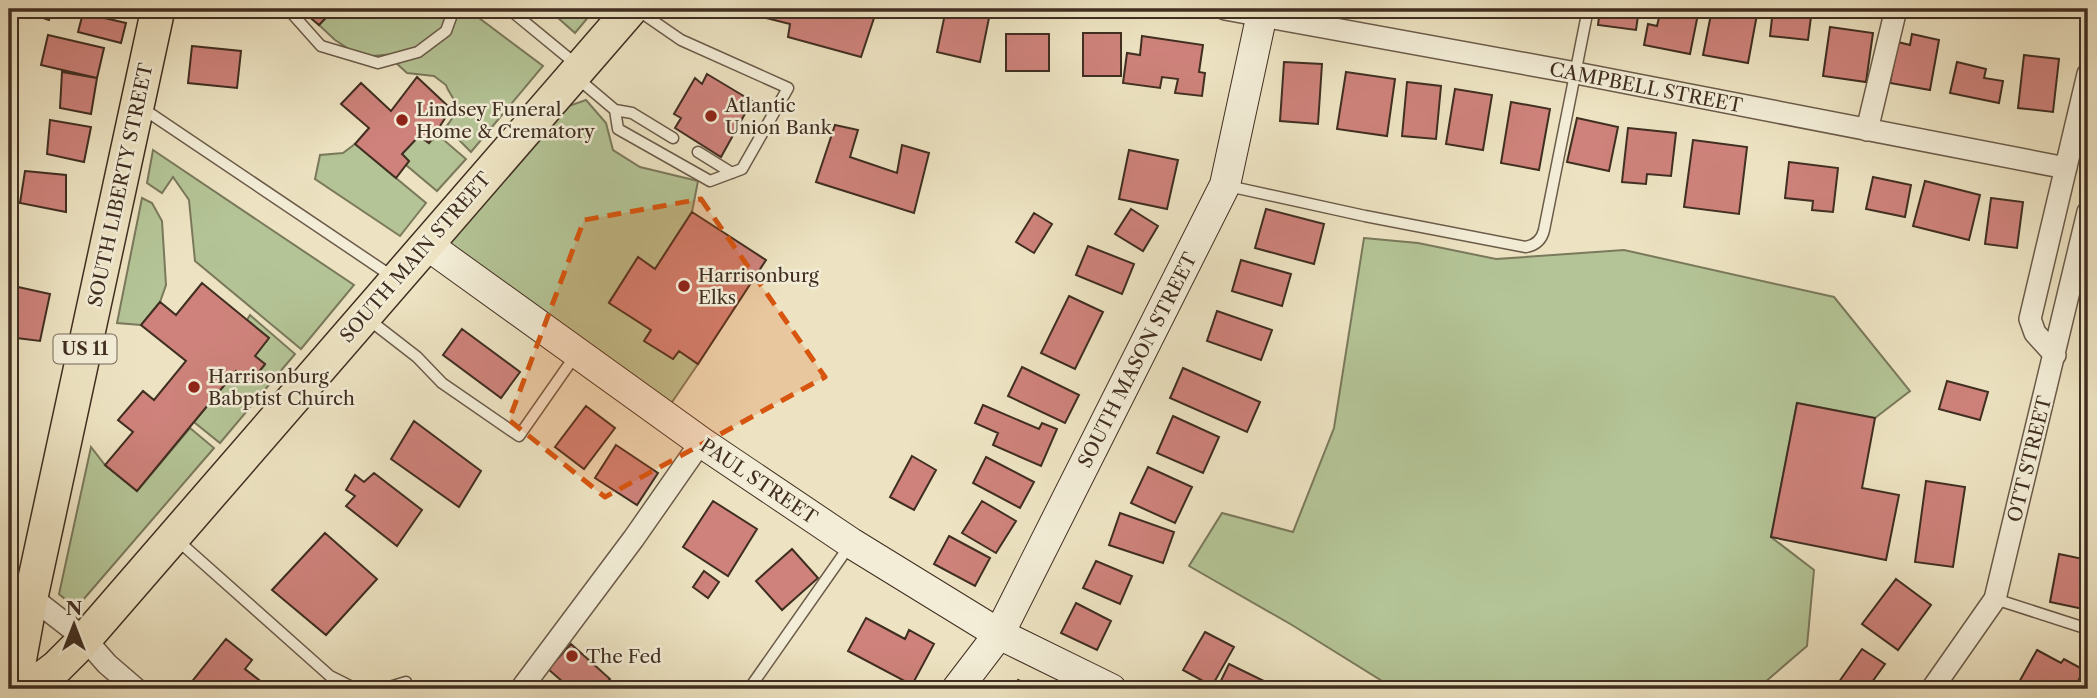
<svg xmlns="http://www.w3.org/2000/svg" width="2097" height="698" font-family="'Libre Caslon Text',serif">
<rect width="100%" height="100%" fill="#ede3c2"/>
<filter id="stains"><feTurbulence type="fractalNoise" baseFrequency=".00286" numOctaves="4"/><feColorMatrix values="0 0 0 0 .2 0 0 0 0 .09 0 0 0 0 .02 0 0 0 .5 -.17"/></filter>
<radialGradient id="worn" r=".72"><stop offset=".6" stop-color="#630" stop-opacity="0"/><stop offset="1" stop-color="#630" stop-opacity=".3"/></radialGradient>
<path fill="#b4c496" stroke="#7a795c" stroke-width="2" d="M334 9H467L543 66 471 152 446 127C452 119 458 112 454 101 452 94 448 92 446 85L434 76 407 73 394 61V54L361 57 335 40 319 25Z
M548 9H595L575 33Z
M586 100 606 123 613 150 640 167 698 181 692 212 655 269 638 258 609 302 651 330 645 341 673 359 679 351 698 364 670 405 445 245 563 108Z
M438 135 466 159 437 191 406 165 409 161 402 154 419 136 429 143Z
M355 144 426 203 400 236 315 179 320 155 343 153Z
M153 150 354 285 301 349 195 261 189 200 173 177 162 193 147 183Z
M142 198 152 203 162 221 166 285 160 302 141 325 117 323Z
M1364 238 1418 243 1496 259 1624 250 1834 297 1910 391 1875 418 1797 403 1771 537 1814 570 1807 646 1757 689H1395L1292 625 1189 566 1222 513 1293 532 1334 428Z
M250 315 295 354 220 443 194 422 236 371 250 383 265 365 255 356 269 338 247 320Z
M190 428 214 448 76 608 59 594 91 447 105 465 137 491Z"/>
<path fill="#ce827b" stroke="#402e21" stroke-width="2" d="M16 9H53L49 20Z
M300 9H334L319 25Z
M764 9H877L861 57 788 37 790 24 762 17Z
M946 9H970L990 13 980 62 937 52Z
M1600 9H1639L1636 30 1598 25Z
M1661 9H1699L1690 54 1644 45 1648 24 1657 26Z
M1712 9H1758L1748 63 1703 55Z
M1773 9H1812L1808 40 1770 36Z
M83 13 126 23 121 43 78 32Z
M1830 27 1873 33 1866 82 1823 76Z
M1083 33H1121V76H1083Z
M1006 34H1049V71H1006Z
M1912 34 1939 40 1930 90 1890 83 1898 42 1910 45Z
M48 35 104 48 97 78 41 65Z
M1142 36 1203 45 1199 72 1205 73 1202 96 1175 93 1178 79 1162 77 1160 88 1123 83 1127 53 1140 55Z
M192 46 241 51 237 88 188 83Z
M2024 55 2059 59 2053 112 2018 108Z
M1284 62 1322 64 1318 124 1280 121Z
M1957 62 1986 69 1984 78 2003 81 1999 103 1950 93Z
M62 72 97 78 91 114 60 108Z
M1346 72 1395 79 1387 136 1337 129Z
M707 74 752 101 721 157 675 128 681 118 674 114 695 78 702 84Z
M417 77 451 109 429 143 419 136 402 154 409 161 396 178 355 144 369 128 341 104 361 83 391 111Z
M1407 82 1441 86 1436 139 1402 136Z
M1455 89 1492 95 1483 150 1446 144Z
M1511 102 1550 109 1539 170 1501 163Z
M1577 118 1618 127 1609 171 1567 162Z
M50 120 91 127 84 162 47 154Z
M835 125 858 130 850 157 897 173 902 145 929 153 914 213 816 182Z
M1628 128 1676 133 1671 176 1647 174 1646 184 1622 182Z
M1693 140 1747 147 1739 214 1684 207Z
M1129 150 1178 160 1167 209 1119 199Z
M1789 162 1838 168 1833 212 1812 210 1813 201 1785 198Z
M25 171 66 175V212L20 203Z
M1873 177 1911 185 1905 217 1866 209Z
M1925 181 1980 195 1969 240 1913 226Z
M1991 198 2023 202 2017 248 1985 244Z
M1131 209 1158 226 1143 251 1115 234Z
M1266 209 1324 224 1314 264 1255 248Z
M692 212 766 260 698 364 679 351 673 359 644 341 651 330 609 303 638 257 655 269Z
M1034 213 1052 224 1034 253 1016 242Z
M1088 246 1134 264 1122 294 1076 275Z
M1241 260 1291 274 1282 306 1232 291Z
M202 283 269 338 255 356 265 364 250 383 236 371 137 491 105 465 133 432 118 420 143 391 154 400 186 361 141 325 160 302 176 315Z
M9 285 50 294 40 341 9 337Z
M1069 296 1103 312 1075 369 1041 353Z
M1217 311 1272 330 1261 360 1207 341Z
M462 329 520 372 501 398 443 355Z
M1022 367 1079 395 1065 423 1008 396Z
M1183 368 1260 402 1247 432 1170 398Z
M1947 381 1988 392 1980 420 1939 409Z
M1797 403 1875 418 1862 488 1899 495 1886 560 1771 537Z
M983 405 1039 429 1042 423 1057 429 1041 466 993 445 998 433 975 423Z
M586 406 615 428 584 469 555 447Z
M1173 416 1219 437 1203 473 1157 453Z
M414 421 481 471 459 507 391 459Z
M616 445 658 473 637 505 595 478Z
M912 456 936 470 914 510 890 497Z
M986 457 1034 482 1020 508 973 483Z
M1148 467 1192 487 1175 523 1131 503Z
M374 473 422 510 397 546 346 506 355 496 346 490 355 475 364 482Z
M1926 481 1965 487 1953 567 1915 562Z
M713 501 757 529 728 576 683 547Z
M982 501 1016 521 996 553 962 533Z
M1120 513 1174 532 1163 563 1109 545Z
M325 533 377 579 326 635 272 590Z
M949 536 990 558 975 586 934 564Z
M792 549 818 578 782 610 756 581Z
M2059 554 2088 560V610L2050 602Z
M1096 561 1132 576 1120 604 1083 588Z
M704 571 719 582 708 598 693 587Z
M1896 579 1931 605 1898 650 1862 624Z
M1076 603 1111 621 1097 650 1061 633Z
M866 618 905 639 909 630 934 644 912 685 848 651Z
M1205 632 1234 647 1212 686 1183 670Z
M226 639 252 660 245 669 259 680 252 689H186Z
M571 644 610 679 601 689H571L548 669Z
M1862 649 1885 664 1867 689H1834Z
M2037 650 2061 663 2064 659 2084 670 2079 679 2088 683V689H2028L2018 684Z
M1229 664 1268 683 1265 689H1224L1218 687Z
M1018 680 1037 689H1014Z"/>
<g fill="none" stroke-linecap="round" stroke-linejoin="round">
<defs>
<path id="lane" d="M288 9 321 46 378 63 418 52 446 31 454 9
M509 9 577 65
M576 77 615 110 632 113 673 138
M142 108 393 277
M615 110 618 129 710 181 742 169 788 88 681 40 636 9
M698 152 732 173
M1228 186 1365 216 1526 247C1536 245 1542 239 1544 230L1588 9
M368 319 417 357 442 383 519 436 577 353
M176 542 185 547 330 676 356 689
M1995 599 2088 629
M383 689 406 682
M749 689 850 545"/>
<path id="street" d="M1225 9 1576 73 2066 168
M1867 130 1896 9
M2055 355 2035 333 2030 319 2088 74
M9 584 31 597 85 639 107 664 136 689
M521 689 634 538 701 442
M1932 689 1995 599 2088 212"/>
<path id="secondary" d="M426 244 701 442 851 543 999 634 1111 689
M957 689 999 634 1225 185 1263 9"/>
<path id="primary" d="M14 689 31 597 158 9
M28 689 57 667 85 639 631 9"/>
</defs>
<use href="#lane" stroke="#6b5b49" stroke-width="13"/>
<use href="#street" stroke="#6b5b49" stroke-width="24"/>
<use href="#secondary" stroke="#402e21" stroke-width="32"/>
<use href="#primary" stroke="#402e21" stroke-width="36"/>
<use href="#lane" stroke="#f3edd7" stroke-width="10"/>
<use href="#street" stroke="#f3edd7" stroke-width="21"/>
<use href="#secondary" stroke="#f3edd7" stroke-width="30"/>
<use href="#primary" stroke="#ede3c2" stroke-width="33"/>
</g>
<path fill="#d7550e" fill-opacity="0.2" stroke="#d7550e" stroke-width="5" stroke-dasharray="14 9" stroke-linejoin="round" d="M701 199 825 377 605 497 509 420 584 220Z"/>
<g fill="#8f2418" stroke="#f3edd7" stroke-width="2.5">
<circle cx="711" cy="116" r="7"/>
<circle cx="402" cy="120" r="7"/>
<circle cx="684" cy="286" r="7"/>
<circle cx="194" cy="387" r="7"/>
<circle cx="572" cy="656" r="7"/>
</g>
<g text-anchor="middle" stroke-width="5" stroke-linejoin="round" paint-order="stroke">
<rect fill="#f3edd7" stroke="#766758" stroke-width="2" x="53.5" y="334.5" width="63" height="29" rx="5"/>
<g font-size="18" font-weight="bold" fill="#402e21">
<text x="85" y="355">US 11</text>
</g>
<g font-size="19" fill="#402e21" stroke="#f3edd7">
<text transform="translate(1646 87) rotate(11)" y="7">CAMPBELL STREET</text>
<text transform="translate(120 185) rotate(-78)" y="7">SOUTH LIBERTY STREET</text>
<text transform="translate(415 257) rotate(-49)" y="7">SOUTH MAIN STREET</text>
<text transform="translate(1137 360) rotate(-63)" y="7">SOUTH MASON STREET</text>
<text transform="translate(2029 459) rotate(-76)" y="7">OTT STREET</text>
<text transform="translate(759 481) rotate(34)" y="7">PAUL STREET</text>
</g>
<g font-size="19" fill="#402e21" stroke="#f3edd7" text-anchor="start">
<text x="725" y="112">Atlantic<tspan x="725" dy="22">Union Bank</tspan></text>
<text x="416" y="116">Lindsey Funeral<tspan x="416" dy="22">Home &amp; Crematory</tspan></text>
<text x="698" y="282">Harrisonburg<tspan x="698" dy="22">Elks</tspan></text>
<text x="208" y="383">Harrisonburg<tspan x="208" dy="22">Babptist Church</tspan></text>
<text x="586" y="663">The Fed</text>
</g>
</g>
<rect width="2097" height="698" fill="none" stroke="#ede3c2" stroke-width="35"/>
<rect x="10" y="10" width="2076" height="677" fill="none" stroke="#402e21" stroke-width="3.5"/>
<rect x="18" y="18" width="2062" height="663" fill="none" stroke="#402e21" stroke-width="2"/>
<g transform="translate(74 625)" stroke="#f3edd7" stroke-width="5" paint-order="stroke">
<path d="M0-5L12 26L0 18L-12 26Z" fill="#402e21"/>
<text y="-10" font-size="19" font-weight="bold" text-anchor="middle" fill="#402e21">N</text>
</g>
<rect width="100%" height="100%" filter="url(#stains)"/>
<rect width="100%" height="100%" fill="url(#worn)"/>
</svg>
